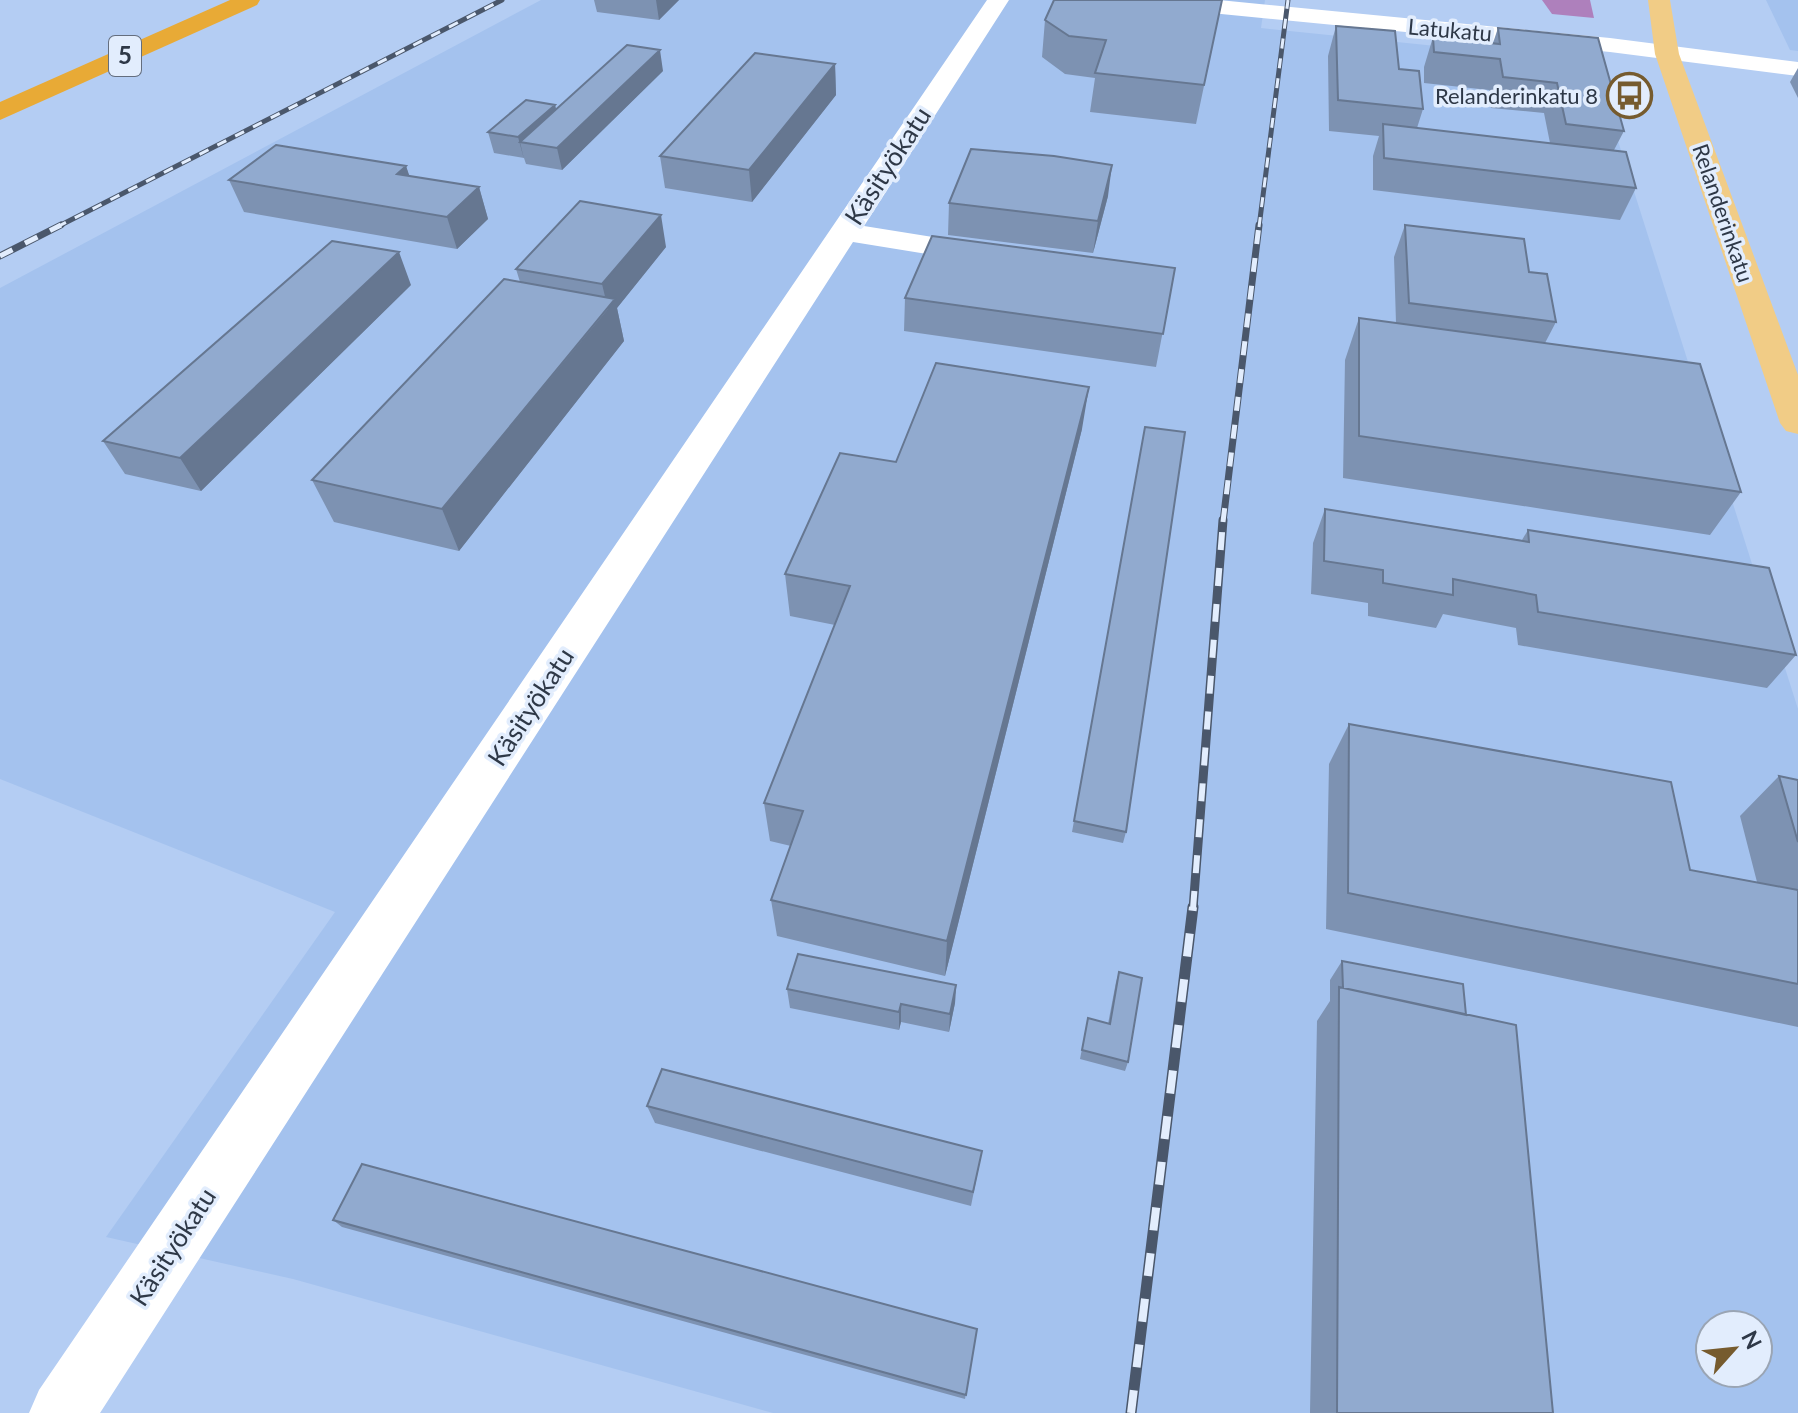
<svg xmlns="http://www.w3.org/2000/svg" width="1798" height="1413" font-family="Lato,sans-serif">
<rect width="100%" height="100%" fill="#b4cdf3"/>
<path fill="#a4c2ee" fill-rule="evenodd" d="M541 0H1265L1261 28 1593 62 1798 709V1413H773L293 1279 106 1237 335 912 0 779V288ZM1710 1325H1758V1373H1710Z
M1766 0H1798V51L1790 50Z"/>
<path fill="#ae80bc" d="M1542 0H1590L1594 18 1552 14Z"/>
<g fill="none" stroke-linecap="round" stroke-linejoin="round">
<path fill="#fff" fill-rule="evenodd" d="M987 0H1009L864 226 964 242 975 245 979 251 975 257 964 260 853 242 100 1413H29L39 1390Z
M1139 0H1219L1610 38 1798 62V76L1610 52 1150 7Z"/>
<path fill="#f1cc86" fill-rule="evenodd" d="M1648 0H1670L1679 54 1798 375V434L1786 431 1780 423 1655 54Z"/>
<path fill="#e8aa36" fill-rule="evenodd" d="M230 0H260L257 5 0 120V102Z"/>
<defs>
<path id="rail-far3" d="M57 227 502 0
M1259 227 1288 0"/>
<path id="rail-far2" d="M0 256 61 225
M1223 522 1259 225"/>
<path id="rail-far1" d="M1193 909 1223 520"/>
<path id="rail" d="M1131 1413 1193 907"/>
</defs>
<use href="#rail-far3" stroke="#4a576b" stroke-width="5"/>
<use href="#rail-far2" stroke="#4a576b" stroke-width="7"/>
<use href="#rail-far1" stroke="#4a576b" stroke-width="9"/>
<use href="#rail" stroke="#4a576b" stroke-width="11"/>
<use href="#rail-far3" stroke="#e2edfd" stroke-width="3" stroke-dasharray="10" stroke-linecap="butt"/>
<use href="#rail-far2" stroke="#e2edfd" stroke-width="5" stroke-dasharray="14" stroke-linecap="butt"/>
<use href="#rail-far1" stroke="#e2edfd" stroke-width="6" stroke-dasharray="18" stroke-linecap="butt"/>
<use href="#rail" stroke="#e2edfd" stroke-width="8" stroke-dasharray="23" stroke-linecap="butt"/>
</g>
<path fill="#7d92b2" d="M594 0H679L659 20 597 12Z
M1222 0 1196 124 1090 112 1095 78 1065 74 1042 57 1045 20Z
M1336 26 1399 69 1423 109 1417 128 1550 143 1544 113 1491 108 1489 90 1424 83V67L1433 37 1493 43 1498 28 1624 131 1614 150 1636 188 1620 220 1373 190V156L1379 136 1329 131 1328 56Z
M835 64 836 95 752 202 665 188 660 156Z
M1798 68V98L1790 82Z
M663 71 562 170 526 164 524 158 494 153 488 132 555 105 556 109Z
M406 166 409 176 479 187 488 219 457 249 244 212 229 180Z
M1108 196 1093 253 948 235 949 203Z
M1405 225 1529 272 1556 322 1545 343 1741 492 1710 535 1343 478 1345 360 1359 318 1396 323 1394 257Z
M666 247 617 308 624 341 459 551 334 522 312 480 520 282 516 269Z
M1175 268 1156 367 904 331 905 298Z
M411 285 201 491 125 474 103 441Z
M1145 427 1126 832 1123 843 1072 832Z
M1082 429 945 976 777 936 771 900 791 846 770 841 764 803 835 625 790 616 785 574 896 462Z
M1325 509 1522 540 1528 530 1796 655 1767 688 1518 645 1516 628 1443 614 1436 628 1368 616V603L1311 594 1313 543Z
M1349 724 1690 870 1757 882 1740 816 1779 776 1798 780V1027L1326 929 1329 764Z
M1342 961 1466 1015 1553 1413H1310L1317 1021 1330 1001V980Z
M1119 972 1128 1062 1125 1071 1080 1059 1088 1018 1108 1024 1116 982Z
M956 985 955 1003 949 1032 901 1022 899 1030 790 1008 787 989Z
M647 1106 982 1151 971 1206 655 1123Z
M333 1220 977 1329 965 1399 342 1227Z"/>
<path fill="#667791" d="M656 0H679L659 20Z
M660 50 663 71 562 170 557 148Z
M835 64 836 95 752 202 749 170Z
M555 105 560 127 520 142 524 159 518 137Z
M1112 165 1108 196 1093 253 1098 221Z
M406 166 417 198 397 174Z
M479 187 488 219 457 249 447 217Z
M661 215 666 247 617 308 624 341 459 551 442 509 608 309 602 284Z
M399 252 411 285 201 491 180 458Z
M1089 387 1082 429 945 976 947 941Z
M956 985 955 1003 949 1032 950 1014Z
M901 1004V1022L899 1030V1012Z"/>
<path fill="#91aacf" stroke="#667791" stroke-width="2" d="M1054 0H1222L1204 85 1095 73 1106 40 1069 36 1045 20Z
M1336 26 1395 31 1399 69 1419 71 1423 109 1338 100Z
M1498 28 1598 38 1624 131 1566 124 1557 83 1503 77 1500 59 1434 52 1433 37 1500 44Z
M627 45 660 50 557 148 520 142Z
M755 53 835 64 749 170 660 156Z
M526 100 555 105 518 137 488 132Z
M1383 124 1626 152 1636 188 1384 158Z
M276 145 406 166 397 174 479 187 447 217 229 180Z
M971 149 1054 156 1112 165 1098 221 949 203Z
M580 201 661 215 602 284 516 269Z
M1405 225 1524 239 1529 272 1547 274 1556 322 1409 303Z
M932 236 1175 268 1163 334 905 298Z
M332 241 399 252 180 458 103 441Z
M504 279 615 299 442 509 312 480Z
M1359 318 1700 364 1741 492 1359 436Z
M936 363 1089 387 947 941 771 900 803 811 764 803 850 586 785 574 840 453 896 462Z
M1145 427 1185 432 1126 832 1074 821Z
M1325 509 1529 542 1528 530 1769 568 1796 655 1538 612 1536 595 1453 579V595L1383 583V570L1324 561Z
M1349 724 1671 782 1690 870 1798 890V984L1348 893Z
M1779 776 1798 780V842Z
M798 954 956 985 950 1014 901 1004 899 1012 787 989Z
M1342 961 1463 984 1466 1015 1343 988Z
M1119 972 1142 978 1128 1062 1082 1050 1088 1018 1110 1024Z
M1339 987 1516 1025 1553 1413H1337Z
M662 1069 982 1151 973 1192 647 1106Z
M362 1164 977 1329 966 1395 333 1220Z"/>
<defs>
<symbol id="bus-ring" viewBox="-11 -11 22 22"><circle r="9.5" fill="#e2edfd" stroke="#765b2e" stroke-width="1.5"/><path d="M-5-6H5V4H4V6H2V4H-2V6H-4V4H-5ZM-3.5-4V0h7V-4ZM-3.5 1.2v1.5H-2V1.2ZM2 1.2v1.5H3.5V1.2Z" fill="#765b2e"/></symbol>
</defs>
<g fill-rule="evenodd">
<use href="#bus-ring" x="1604" y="70" width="51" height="51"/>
</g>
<g text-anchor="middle" stroke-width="7" stroke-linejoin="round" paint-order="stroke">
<g font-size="22" fill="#2e3847" stroke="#e2edfd">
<text transform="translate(1450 30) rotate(5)" y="8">Latukatu</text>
<text transform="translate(1723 213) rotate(71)" y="8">Relanderinkatu</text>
</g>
<g font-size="22" fill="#2e3847" stroke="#e2edfd" text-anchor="end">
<text x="1598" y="104">Relanderinkatu 8</text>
</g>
<rect fill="#e2edfd" stroke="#646e7e" stroke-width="2" x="109" y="36" width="32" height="40" rx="6"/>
<g font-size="24" font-weight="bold" fill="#2e3847">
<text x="125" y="64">5</text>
</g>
<g font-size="26" fill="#2e3847" stroke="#e2edfd">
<text transform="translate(888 166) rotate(-57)" y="9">Käsityökatu</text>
<text transform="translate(531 707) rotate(-57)" y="9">Käsityökatu</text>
<text transform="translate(173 1247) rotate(-57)" y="9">Käsityökatu</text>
</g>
</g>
<g transform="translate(1734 1349) rotate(63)"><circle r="38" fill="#e2edfd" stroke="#9aa5b4" stroke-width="2"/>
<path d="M0-6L14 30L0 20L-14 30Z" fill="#765b2e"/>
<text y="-12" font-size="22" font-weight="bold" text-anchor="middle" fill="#2e3847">N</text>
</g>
</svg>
